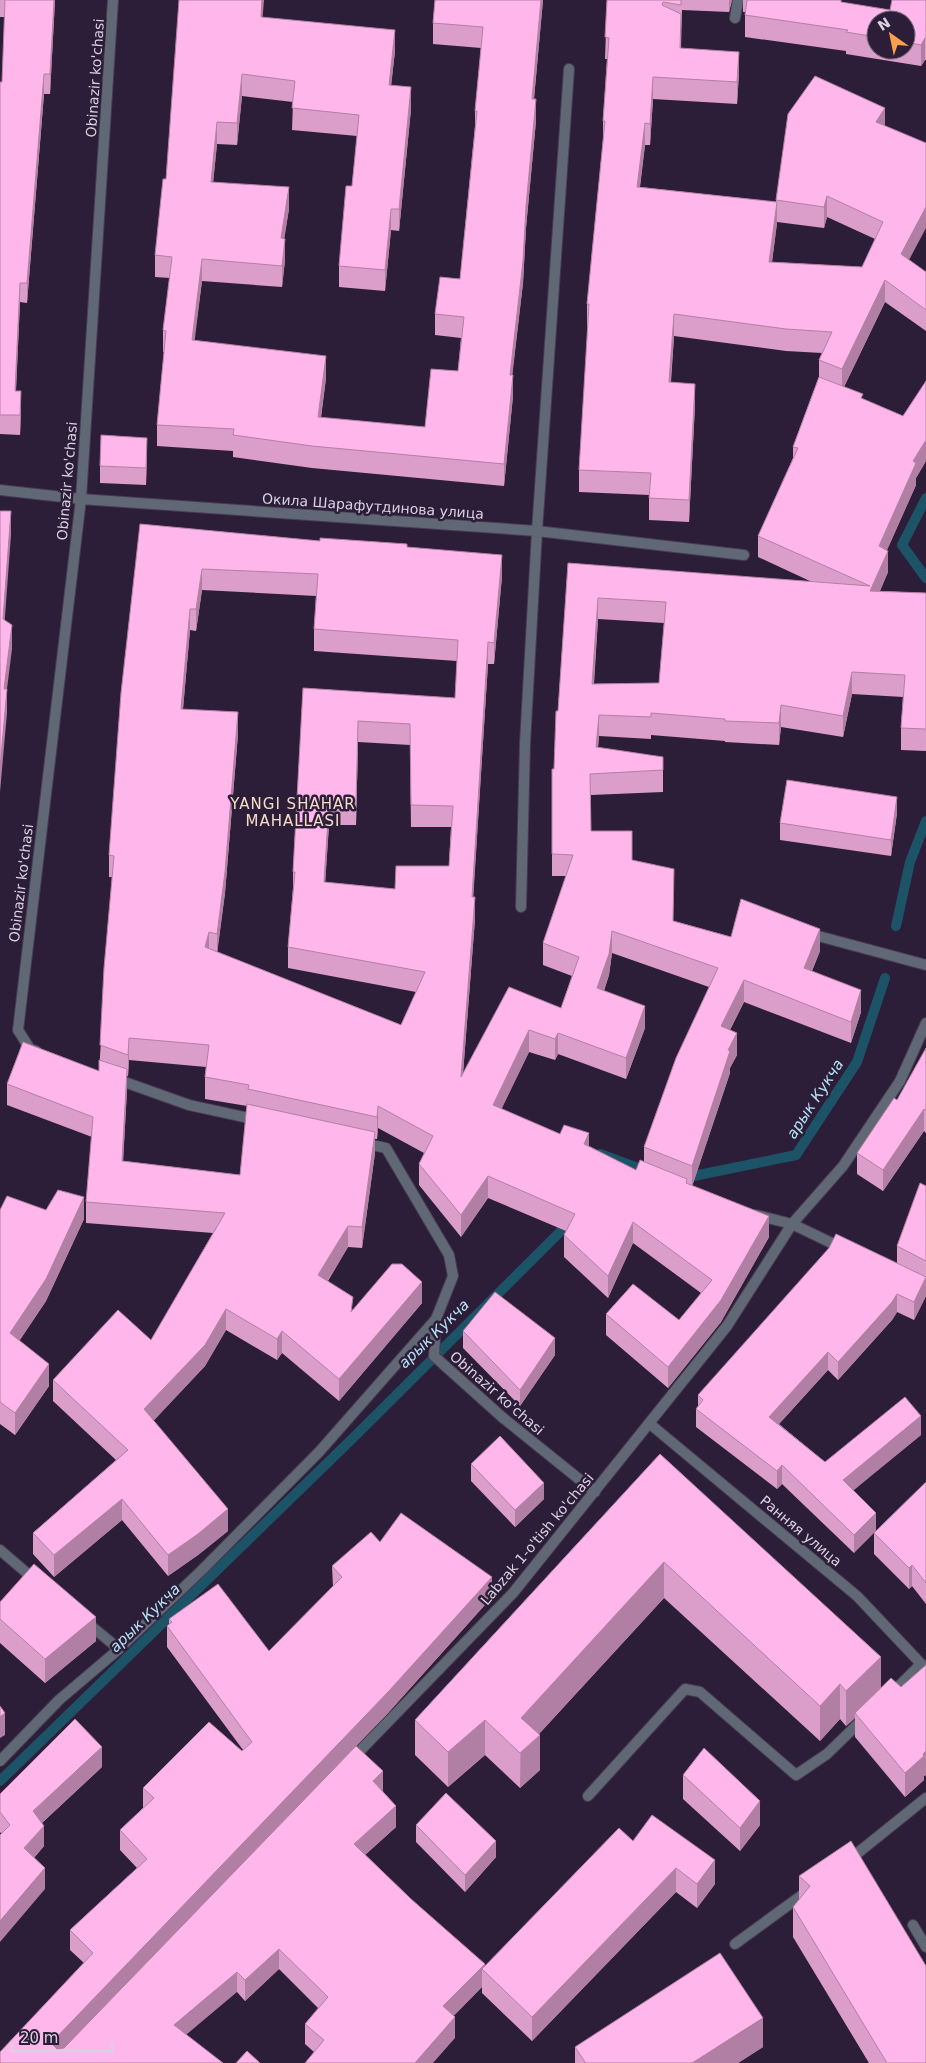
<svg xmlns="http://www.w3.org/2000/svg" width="926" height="2063" font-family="'DejaVu Sans',sans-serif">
<rect width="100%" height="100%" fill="#2c1e38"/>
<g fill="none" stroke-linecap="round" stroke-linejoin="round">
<path stroke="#1c5367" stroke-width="10" d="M926 498 902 545 926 578
M896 926 910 862 926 821
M600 1154 649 1172
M684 1178 796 1155 857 1062 885 978
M0 1781 353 1438 561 1231 567 1219"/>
<defs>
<path id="service" d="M735 18 738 0
M807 933 926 965
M756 1215 792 1224 842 1248
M0 1550 35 1580
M85 1621 119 1649
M890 1695 921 1664
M588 1796 685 1689 700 1692 796 1775 827 1754 864 1718
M849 1860 926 1798
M913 1925 926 1947
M735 1944 809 1890"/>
<path id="minor" d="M0 490 81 499 537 531 744 555
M521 907 525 743 537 531 569 69
M36 1051 30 1049 18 1030 81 499 113 0
M116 1079 189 1105 258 1120
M362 1143 386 1148 449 1255 453 1276 436 1319 434 1356 502 1417 595 1492
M650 1424 857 1596 926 1669
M351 1760 513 1593 727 1326 792 1224 843 1166 900 1081 926 1023
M0 1761 59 1700 119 1649 202 1570 319 1452 436 1319"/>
</defs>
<use href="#service" stroke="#483b53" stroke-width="12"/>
<use href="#minor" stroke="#483b53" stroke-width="12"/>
<use href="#service" stroke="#606875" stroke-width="10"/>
<use href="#minor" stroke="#606875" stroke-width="10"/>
</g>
<path fill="#db9dca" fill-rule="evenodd" d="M0 0H55L50 94H44L27 303 20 302 16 391 21 411 20 435 0 434V82H2L5 17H0Z
M435 0H543L534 99 536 121 526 228 523 283 512 375 513 396 504 486 312 468 233 457V451L157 446V425L164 352H163V330L170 278 155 277V255L166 179 262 17 395 51 391 85 411 109 399 231 391 230 385 291 339 287V266L352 186 357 136 292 130 293 102 242 96 237 145 217 144 213 182 289 209 284 238 285 260 282 287 202 281 194 340 326 378 321 418 425 427 458 371 461 338 435 335V314L460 279 475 126V111L481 48 433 44V23Z
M607 0H732L729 12 682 10 681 48 739 73 737 104 653 99 650 145H645L640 187 776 202V200L885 126 909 260 926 272V331L885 302 844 387 863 399 903 416 926 381V461L916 478V485L887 550 888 572 880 591 926 593V751L901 750V728L903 697 852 694 843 737 781 727 779 745 725 742V741L651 735V739L599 736 598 748 663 757V792L591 795V831L632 860 674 921 731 937 820 951 812 971 861 1012 851 1043 744 1002 730 1030 737 1055 730 1068V1073L692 1186 769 1237 721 1322 668 1388 606 1335V1314L679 1320 701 1293 633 1243 608 1298 564 1257V1235L566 1231 488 1198 461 1237 419 1185V1164L424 1153 378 1128 377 1139H375V1153L362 1248 348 1247 328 1281 353 1310 422 1303 339 1401 282 1353 277 1360 226 1330 205 1366 153 1421 228 1531 198 1555 168 1576 122 1520 54 1577 33 1554V1533L116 1460 53 1401V1380L151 1340 213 1233 86 1223V1202L92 1137 7 1105V1084L99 1071 112 877H109V855L140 524 320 541 407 547 502 576 494 664H488L473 897 475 919 463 1074 561 1008 572 976 543 965V943L566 876H552V769H554L568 563 812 582 758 557V536L793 458V447L819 377V360L822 353 786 351 674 336 671 382 695 405 689 522 649 520V495L579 492V470L588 326H587V304L603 140V121L607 59H605ZM827 217 875 239 862 267 772 262 777 222 824 228ZM202 590 316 596 314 629V651L457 661 455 698 303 688 293 872V888L288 947V968L416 992 401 1025 217 952 225 893 238 734 183 709 190 630 196 631ZM598 619 664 623 659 683 594 684ZM358 742 410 745 411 827H451L449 866 395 889 325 882 329 825H356ZM612 953 709 987 644 1147V1162L636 1170 589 1146 501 1109 529 1052 555 1060 558 1054 626 1079 645 1028 604 991 609 975ZM129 1060 206 1067 205 1077V1099L247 1106 240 1175 123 1161 127 1090V1076H128Z
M743 0H841V2L890 10 926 0V60H925L921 66 846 54V51L745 37V12H743ZM876 20H906V50H876Z
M147 454 146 485 100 483V466Z
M897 813 891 856 780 840V823Z
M926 1048V1133L924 1131 883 1191 857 1174V1153L897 1100Z
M926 1186V1296L914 1320 897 1312 892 1320 838 1380 828 1370 779 1424 825 1462 921 1435 853 1490 876 1513 854 1553 782 1484 777 1489 696 1427V1409L698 1406V1395L897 1263V1246Z
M0 1210H46L84 1219 46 1301 19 1341 49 1386 15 1435 0 1424Z
M463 1331 555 1355 520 1406 463 1348Z
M660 1454 881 1688 901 1687 926 1665V1775L924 1776V1780L905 1797 855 1737V1718L846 1726 840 1719 820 1741 664 1598 539 1734 540 1770 520 1788 485 1755 448 1787 415 1755V1720Z
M471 1464 544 1499 515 1527 471 1481Z
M926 1482V1604L912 1586 909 1589 874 1554V1533Z
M380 1542 492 1597 388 1713 356 1746 383 1791 396 1827 365 1855 411 1899 485 1966 633 1841 715 1884 697 1908 676 1892 532 2041 482 1993V1987L453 2016 455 2038 314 2052 305 2044V2024L318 2008 279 1969 245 2001 237 1992 84 1963 70 1950V1930L137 1868 120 1850V1830L143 1808V1788L243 1750 167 1647V1626L169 1624V1619L269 1651 333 1587 332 1566Z
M0 1602 96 1641 45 1683 0 1643Z
M102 1767 42 1823 44 1846 34 1858 45 1889 0 1832V1794Z
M683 1775 760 1825 740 1851 683 1799Z
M416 1825 496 1857 465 1892 416 1842Z
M799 1876 926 1966V2063H869L793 1937V1907L799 1900Z
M575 2047H763L738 2063H575Z"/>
<path fill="#b27fa4" d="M54 0H55L50 94V74Z
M262 0H264L261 38V17Z
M541 0H543L532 120V99Z
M729 0H732L729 12Z
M395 30V51L389 106V85Z
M925 38V60L921 66V45Z
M739 52V73L737 104V82Z
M44 74V94L27 303V283Z
M242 74V96L237 145V123Z
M653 77V99L650 145V124Z
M411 87V109L399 231V209Z
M536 99V121L526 228 523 283 510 396V375Z
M885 108V129L876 122Z
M217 122V144L211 204V182Z
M645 123V145L637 209V187Z
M289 187V209L281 260V238Z
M827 196V217L824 228V207Z
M777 202V224L769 284V262Z
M926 207V228L901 275V254Z
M391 209V230L385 291V270Z
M285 239V260L282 287V266Z
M202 259V281L192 362V340Z
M885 280V302L842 391V369Z
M20 283V302L15 410V391Z
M674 314V336L669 404V382Z
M326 356V378L318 439V417Z
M513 375V396L504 486V464Z
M695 384V405L689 522V500Z
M21 391V411L20 435V415Z
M147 438V454L146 485V468Z
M926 440V461L916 478V485L879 568V546L913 461Z
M11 511V535L3 643V619Z
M888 551V572L870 613V591Z
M502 555V576L494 664V643Z
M202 569V590L196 631V609Z
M598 598V619L592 706V684Z
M190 609V630L181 731V709Z
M12 625V649L4 713V689Z
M488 642V664L472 918V897Z
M852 672V694L843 737V716Z
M7 689V713L0 792V769Z
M781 705V727L779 745V723Z
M238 712V734L225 893 217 955V934Z
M599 715V736L596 769V747Z
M358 721V742L356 825V804Z
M897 797V813L891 856V840Z
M329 803V825L324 903V882Z
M475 897V919L461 1099V1077Z
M820 929V951L804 990V968Z
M612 931V953L609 975 597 1010V988Z
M209 932V954L205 947Z
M744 980V1002L721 1047V1026Z
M861 990V1012L851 1043V1022Z
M645 1006V1028L626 1079V1058Z
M529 1030V1052L493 1127V1105Z
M558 1033V1054L555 1060V1039Z
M737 1033V1055L730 1068V1073L692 1187V1166L728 1050Z
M129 1038V1060L128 1076V1055Z
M127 1069V1090L122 1182V1161Z
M378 1106V1128L377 1139V1117Z
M924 1109V1131L883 1191V1170Z
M375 1132V1153L362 1248V1227Z
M589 1133V1154L584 1144Z
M488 1176V1198L461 1237V1215Z
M84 1197V1219L46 1301 10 1355V1333Z
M769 1216V1237L721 1322 668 1388V1367Z
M633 1222V1243L608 1298V1276Z
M348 1226V1247L318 1296V1275Z
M926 1278V1296L914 1320V1302Z
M422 1282V1303L339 1401V1379Z
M897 1294V1312L892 1320 838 1380V1362Z
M226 1309V1330L205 1366 144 1431V1409Z
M282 1331V1353L277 1360V1339Z
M555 1338V1355L520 1406V1390Z
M828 1352V1370L769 1435V1417Z
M49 1364V1386L15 1435V1413Z
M921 1416V1435L843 1499V1480Z
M782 1465V1484L777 1489V1471Z
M544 1483V1499L515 1527V1510Z
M122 1499V1520L54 1577V1555Z
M228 1509V1531L198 1555 168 1576V1555Z
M876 1513V1531L854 1553V1535Z
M664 1562V1598L525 1749 540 1735V1770L520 1788 521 1718Z
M912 1565V1586L909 1589V1568Z
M492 1577V1597L388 1713 52 2062V2042Z
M96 1617V1641L45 1683V1659Z
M881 1657V1693L855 1713V1718L846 1726V1691Z
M840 1684V1719L820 1741V1706Z
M5 1713V1735L0 1738V1717Z
M485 1720V1755L448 1787V1752Z
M102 1747V1767L33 1831V1811Z
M926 1751V1775L924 1776V1780L905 1797V1773Z
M383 1771V1791L373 1801V1781Z
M760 1801V1825L740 1851V1828Z
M396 1806V1827L354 1865V1844Z
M44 1826V1846L24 1869V1848Z
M496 1841V1857L465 1892V1875Z
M715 1860V1884L697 1908V1884Z
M45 1868V1889L0 1942V1921Z
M676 1868V1892L532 2041V2017Z
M279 1949V1969L245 2001V1980Z
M485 1964V1972L482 1969V1987L443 2027V2006Z
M237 1972V1992L174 2045V2025Z
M455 2017V2038L433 2063H415Z
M763 2018V2047L738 2063H692Z"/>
<path fill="#ffb6eb" stroke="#b27fa4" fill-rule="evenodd" d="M5 0H54L50 74H44L27 283H20L15 391H21L20 415H0V82H2Z
M179 0H262L261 17 395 30 389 85 411 87 399 209H391L385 270 339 266 346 186H352L359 115 292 108 295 81 242 74 237 123 217 122 211 182 289 187 281 238 285 239 282 266 202 259 192 340 326 356 318 417 425 427 431 369 458 371 464 317 435 314 440 277 460 279 477 111H475L483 27 433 23 435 0H541L532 99H536L526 206 523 261 510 375H513L504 464 312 446 233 435 234 429 157 425 166 331 163 330 172 257 155 255 163 179H166Z
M607 0H681V5L663 2 662 5 681 14 680 48 739 52 737 82 653 77 650 124 645 123 637 187 777 202 769 262 862 267 883 222 827 196 824 207 776 200 788 114 815 76 885 108 876 122 926 143V207L901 254 926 272V310L885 280 842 369 819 360 832 332 786 329 674 314 669 382 695 384 689 500 649 498 651 473 579 470 589 304H587L605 121H603L609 38 605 37Z
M747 0H841V2L890 10 892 0H926V38H925L921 45 906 42V20H876V37L846 32 848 30 745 15Z
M819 377 863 394 861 398 903 416 926 381V440L913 461 916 463 879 546 888 551 870 591 926 593V729L901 728 905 675 852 672 843 716 781 705 779 723 725 721V719L651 713V717L599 715 596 747 663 757V770L590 774 591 831H632V860L674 869 673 921 731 937 741 899 820 929 804 968 861 990 851 1022 744 980 721 1026 737 1033 728 1050 730 1051 692 1166 644 1147 676 1058 718 968 612 931 609 954 597 988 645 1006 626 1058 558 1033 555 1039 529 1030 493 1105 560 1134 564 1125 589 1133 584 1144 636 1170 640 1160 687 1179 686 1183 769 1216 721 1300 668 1367 606 1314 633 1284 679 1320 712 1280 633 1222 608 1276 564 1235 575 1214 488 1176 461 1215 419 1164 433 1136 378 1106 377 1117 248 1089 249 1085 205 1077 209 1045 129 1038 128 1055 100 1045 104 968 114 856 109 855 121 693 140 524 320 541V538L407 544V547L502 555 494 643 488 642 472 897H475L461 1077 509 987 561 1008 579 957 543 943 573 855 552 854V769H554L556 711H558L568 563 870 586 758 536 798 448 793 447ZM202 569 318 574 314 629 458 640 455 698 303 688 293 872H295L288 947 425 972 401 1025 205 947 209 932 217 934 225 872 238 712 181 709 190 609H196ZM598 598 666 602 659 683 592 684ZM358 721 410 724 411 805 453 806 449 866H396L395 889 324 882 329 803 356 804Z
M101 435 147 438 146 468 100 466Z
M0 511H11L3 619 12 625 4 689H7L0 769Z
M787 780 897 797 891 840 780 823Z
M23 1042 99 1071V1060L127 1069 122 1161 240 1175 247 1104 375 1132 362 1227 348 1226 318 1275 353 1297 351 1312 392 1264H402L422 1282 339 1379 282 1331 277 1339 226 1309 205 1345 144 1409 228 1509 198 1534 168 1555 122 1499 54 1555 33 1533 128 1450 53 1380 118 1310 151 1340 225 1213 86 1202 93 1117 7 1084Z
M926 1048V1111L924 1109 883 1170 857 1153 894 1098 897 1100Z
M920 1183 926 1186V1261L897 1246Z
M58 1190 84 1197 46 1279 10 1333 49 1364 15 1413 0 1402V1210L7 1196 46 1210Z
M836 1234 926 1277 914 1302 897 1294 892 1302 838 1362 828 1352 769 1417 825 1462 905 1397 921 1416 843 1480 876 1513 854 1535 782 1465 777 1471 696 1409 703 1400 698 1395 829 1248Z
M495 1292 555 1338 520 1390 463 1331Z
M500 1436 544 1483 515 1510 471 1464Z
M660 1454 881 1657 846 1691 840 1684 820 1706 664 1562 521 1718 540 1735 520 1753 485 1720 448 1752 415 1720Z
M926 1482V1583L912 1565 909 1568 874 1533Z
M401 1513 492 1577 388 1692 52 2042 53 2045 57 2049 64 2048 356 1746 383 1771 373 1781 396 1806 354 1844 411 1899 485 1964 443 2006 455 2017 415 2063H305L324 2040 305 2024 328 1997 279 1949 245 1980 237 1972 174 2025 223 2063H0V2052L93 1953 70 1930 147 1859 120 1830 154 1798 143 1788 209 1722 242 1751 252 1742 167 1626 172 1622 169 1619 218 1584 269 1651 342 1577 332 1566 371 1532 380 1542Z
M34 1564 96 1617 45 1659 0 1619V1602Z
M926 1665V1751L923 1754 924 1756 905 1773 855 1713 891 1678 901 1687Z
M0 1706 5 1713 0 1717Z
M75 1719 102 1747 33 1811 44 1826 24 1848 45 1868 0 1921V1835L10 1825 0 1812V1794Z
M704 1748 760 1801 740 1828 683 1775Z
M446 1793 496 1841 465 1875 416 1825Z
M652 1815 715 1860 697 1884 676 1868 532 2017 482 1969 619 1828 633 1841Z
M851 1841 926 1966V2063H887L793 1907 810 1886 799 1876Z
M720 1953 763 2018 692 2063H586L585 2062 575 2047Z
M247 2051 260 2063H236Z"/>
<g text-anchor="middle" stroke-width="5" stroke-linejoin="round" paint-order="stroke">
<g font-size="14" fill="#dad1e2" stroke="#2c1e38">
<text transform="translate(95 78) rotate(-86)" y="5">Obinazir ko'chasi</text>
<text transform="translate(67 481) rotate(-85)" y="5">Obinazir ko'chasi</text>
<text transform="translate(373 506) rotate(4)" y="5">Окила Шарафутдинова улица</text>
<text transform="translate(21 883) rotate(-83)" y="5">Obinazir ko'chasi</text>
<text transform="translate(497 1393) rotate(41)" y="5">Obinazir ko'chasi</text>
<text transform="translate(801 1531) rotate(40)" y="5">Ранняя улица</text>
<text transform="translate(537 1539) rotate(-50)" y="5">Labzak 1-o'tish ko'chasi</text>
</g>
<g font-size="15" letter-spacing="1" fill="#f6dcc7" stroke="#2c1e38">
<text x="293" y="809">YANGI SHAHAR<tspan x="293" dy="17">MAHALLASI</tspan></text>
</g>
<g font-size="15" font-style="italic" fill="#b4e3f6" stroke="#2c1e38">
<text transform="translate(815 1099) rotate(-57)" y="5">арык Кукча</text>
<text transform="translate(434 1334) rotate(-44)" y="5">арык Кукча</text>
<text transform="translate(145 1618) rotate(-44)" y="5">арык Кукча</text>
</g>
</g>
<g transform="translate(891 35) rotate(327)"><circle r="24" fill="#2c1e38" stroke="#72667c"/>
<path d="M0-4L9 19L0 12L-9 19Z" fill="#f8a04b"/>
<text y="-8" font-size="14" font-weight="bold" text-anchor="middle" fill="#dad1e2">N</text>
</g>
<path d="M12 2043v8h100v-8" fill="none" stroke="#dad1e2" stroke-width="2.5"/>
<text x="20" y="2043" font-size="15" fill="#dad1e2" stroke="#2c1e38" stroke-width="4" paint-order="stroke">20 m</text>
</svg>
